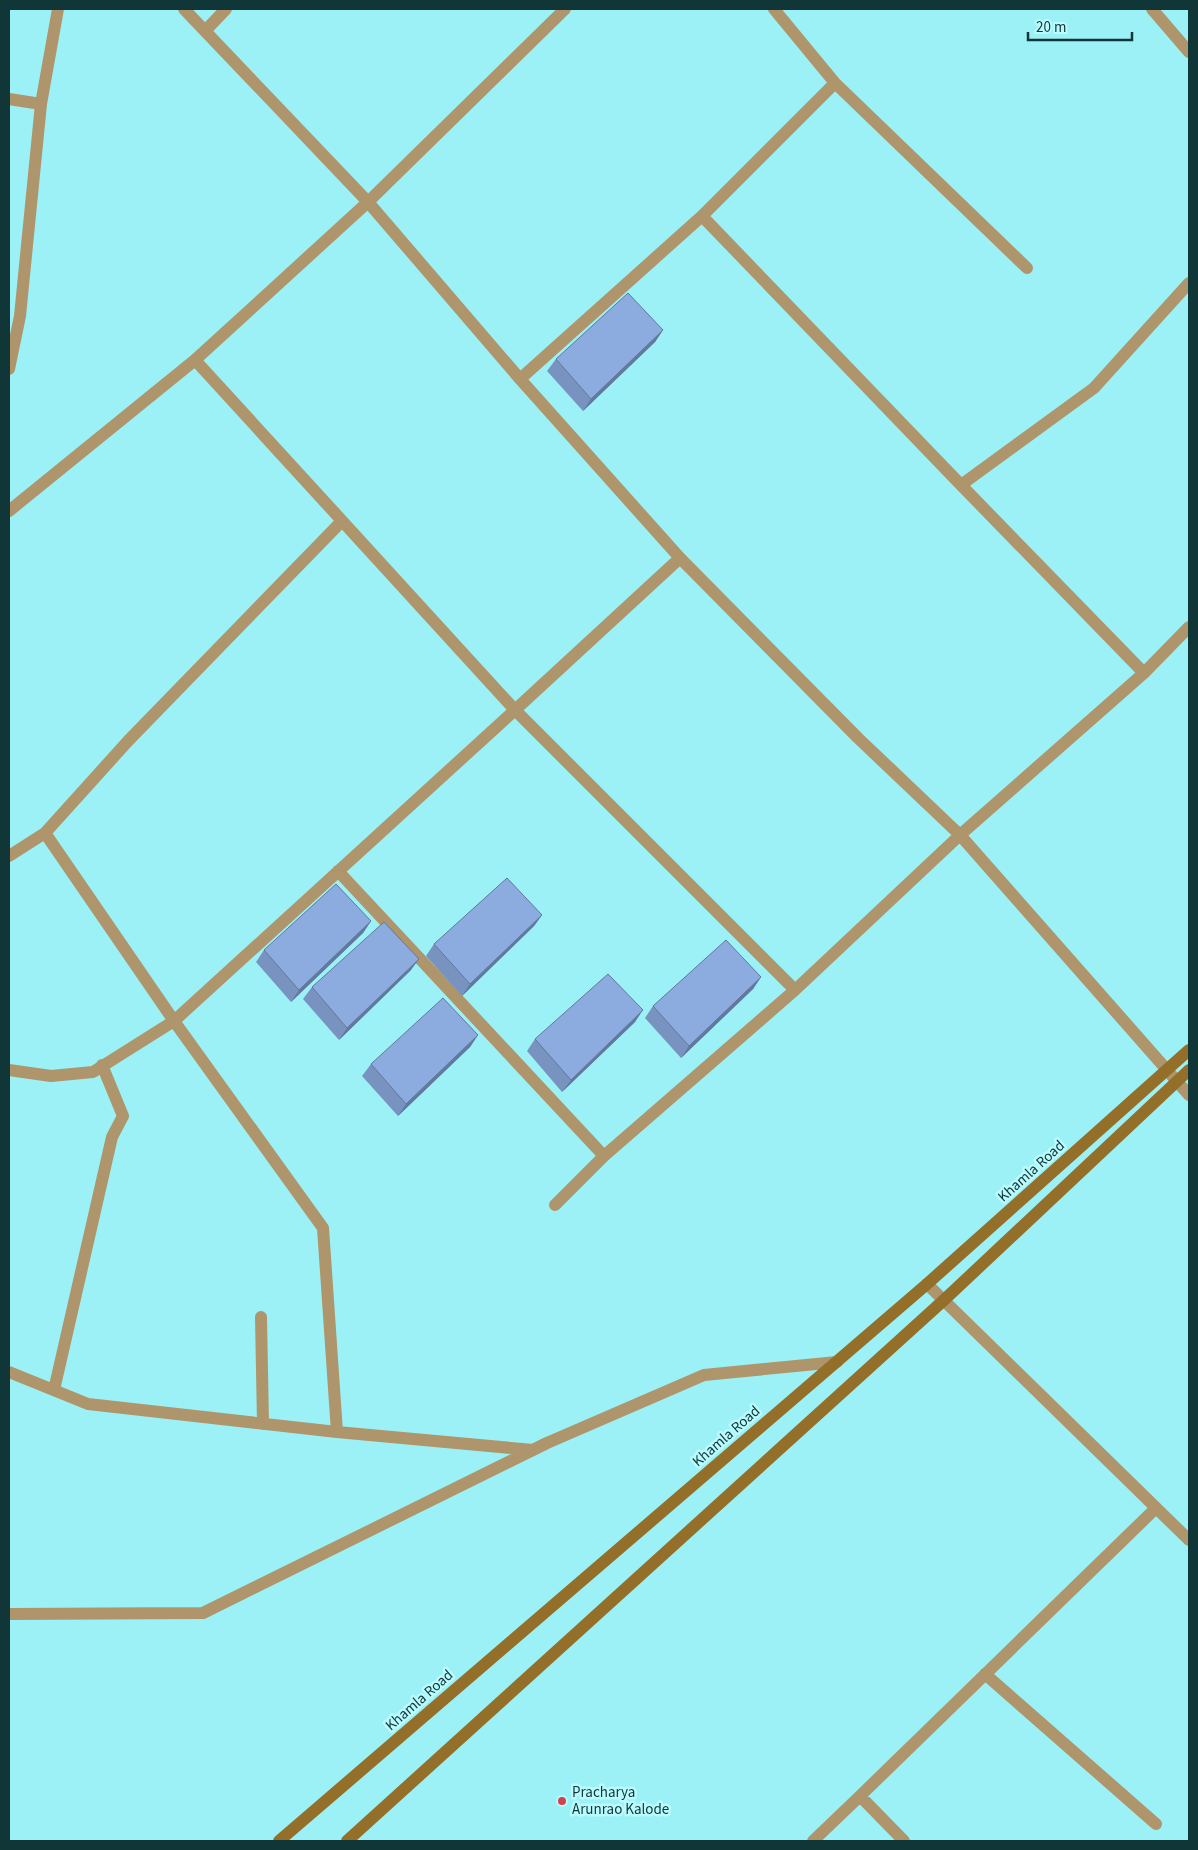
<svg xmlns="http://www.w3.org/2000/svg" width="1198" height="1850" font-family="'Source Sans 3',sans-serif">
<rect width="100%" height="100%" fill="#9cf1f6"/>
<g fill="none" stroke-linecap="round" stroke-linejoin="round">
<path stroke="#ae956b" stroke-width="12" d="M184 9 368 202 520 379
M1152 9 1189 52
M205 31 226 9
M835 83 1027 268
M9 99 41 104
M702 216 835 83 774 9
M195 360 515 710 680 558
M9 369 20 316 41 104 58 9
M961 485 1144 673
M9 511 195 360 368 202 565 9
M1189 627 1144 673 960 835 1189 1095
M45 833 174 1021 515 710 795 990
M9 856 45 833 128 741 342 521
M338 871 604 1156
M9 1070 51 1076 93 1072 174 1021 323 1228 337 1432
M555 1205 604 1156 795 990 960 835 858 738 680 558 520 379 702 216 961 485 1094 388 1189 283
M927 1284 1189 1540
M261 1317 263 1424
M9 1372 88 1404 337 1432 533 1450
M54 1390 112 1137 123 1116 102 1065
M9 1614 203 1613 547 1443 704 1375 837 1362
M985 1674 1156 1824
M860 1796 1156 1508
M813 1841 860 1796 904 1841"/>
<path stroke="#946f29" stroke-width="12" d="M279 1841 927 1284 1189 1050
M347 1841 944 1300 1189 1070"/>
</g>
<path fill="#7893c0" d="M663 330 655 342 583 411 547 371 556 359Z
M542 915 534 926 462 996 426 956 434 944Z
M371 921 363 933 291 1002 256 962 264 950Z
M411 970 339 1040 303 999 312 987Z
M761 977 753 989 681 1058 645 1018 653 1006Z
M635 1022 562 1092 527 1051 535 1039Z
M478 1035 470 1047 398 1116 362 1076 371 1064Z"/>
<path fill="#62789c" d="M663 330 655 342 583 411 591 399Z
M542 915 534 926 462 996 470 984Z
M371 921 363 933 291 1002 299 990Z
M419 959 411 970 339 1040 347 1028Z
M761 977 753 989 681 1058 689 1046Z
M643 1010 635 1022 562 1092 571 1080Z
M478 1035 470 1047 398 1116 406 1104Z"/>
<path fill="#8cabdf" stroke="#62789c" d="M628 293 663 330 591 399 556 359Z
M507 878 542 915 470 984 434 944Z
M336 884 371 921 299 990 264 950Z
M384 922 419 959 347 1028 312 987Z
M726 940 761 977 689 1046 653 1006Z
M608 974 643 1010 571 1080 535 1039Z
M443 998 478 1035 406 1104 371 1064Z"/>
<circle fill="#d2424d" stroke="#b9fbff" stroke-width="2" cx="562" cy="1801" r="5"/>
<g text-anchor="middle" stroke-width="5" stroke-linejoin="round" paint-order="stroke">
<g font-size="15" fill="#113638" stroke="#b9fbff">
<text transform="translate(1031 1171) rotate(-42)" y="5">Khamla Road</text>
<text transform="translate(726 1436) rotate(-41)" y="5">Khamla Road</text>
<text transform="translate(419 1700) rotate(-41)" y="5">Khamla Road</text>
</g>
<g font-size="15" fill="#113638" stroke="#b9fbff" text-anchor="start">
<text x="572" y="1797">Pracharya<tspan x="572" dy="17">Arunrao Kalode</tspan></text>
</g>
</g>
<rect width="1198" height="1850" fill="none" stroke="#113638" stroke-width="20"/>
<path d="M1028 32v8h104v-8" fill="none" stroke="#113638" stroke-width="2.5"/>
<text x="1036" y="32" font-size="15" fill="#113638" stroke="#b9fbff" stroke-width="4" paint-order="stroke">20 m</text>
</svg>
